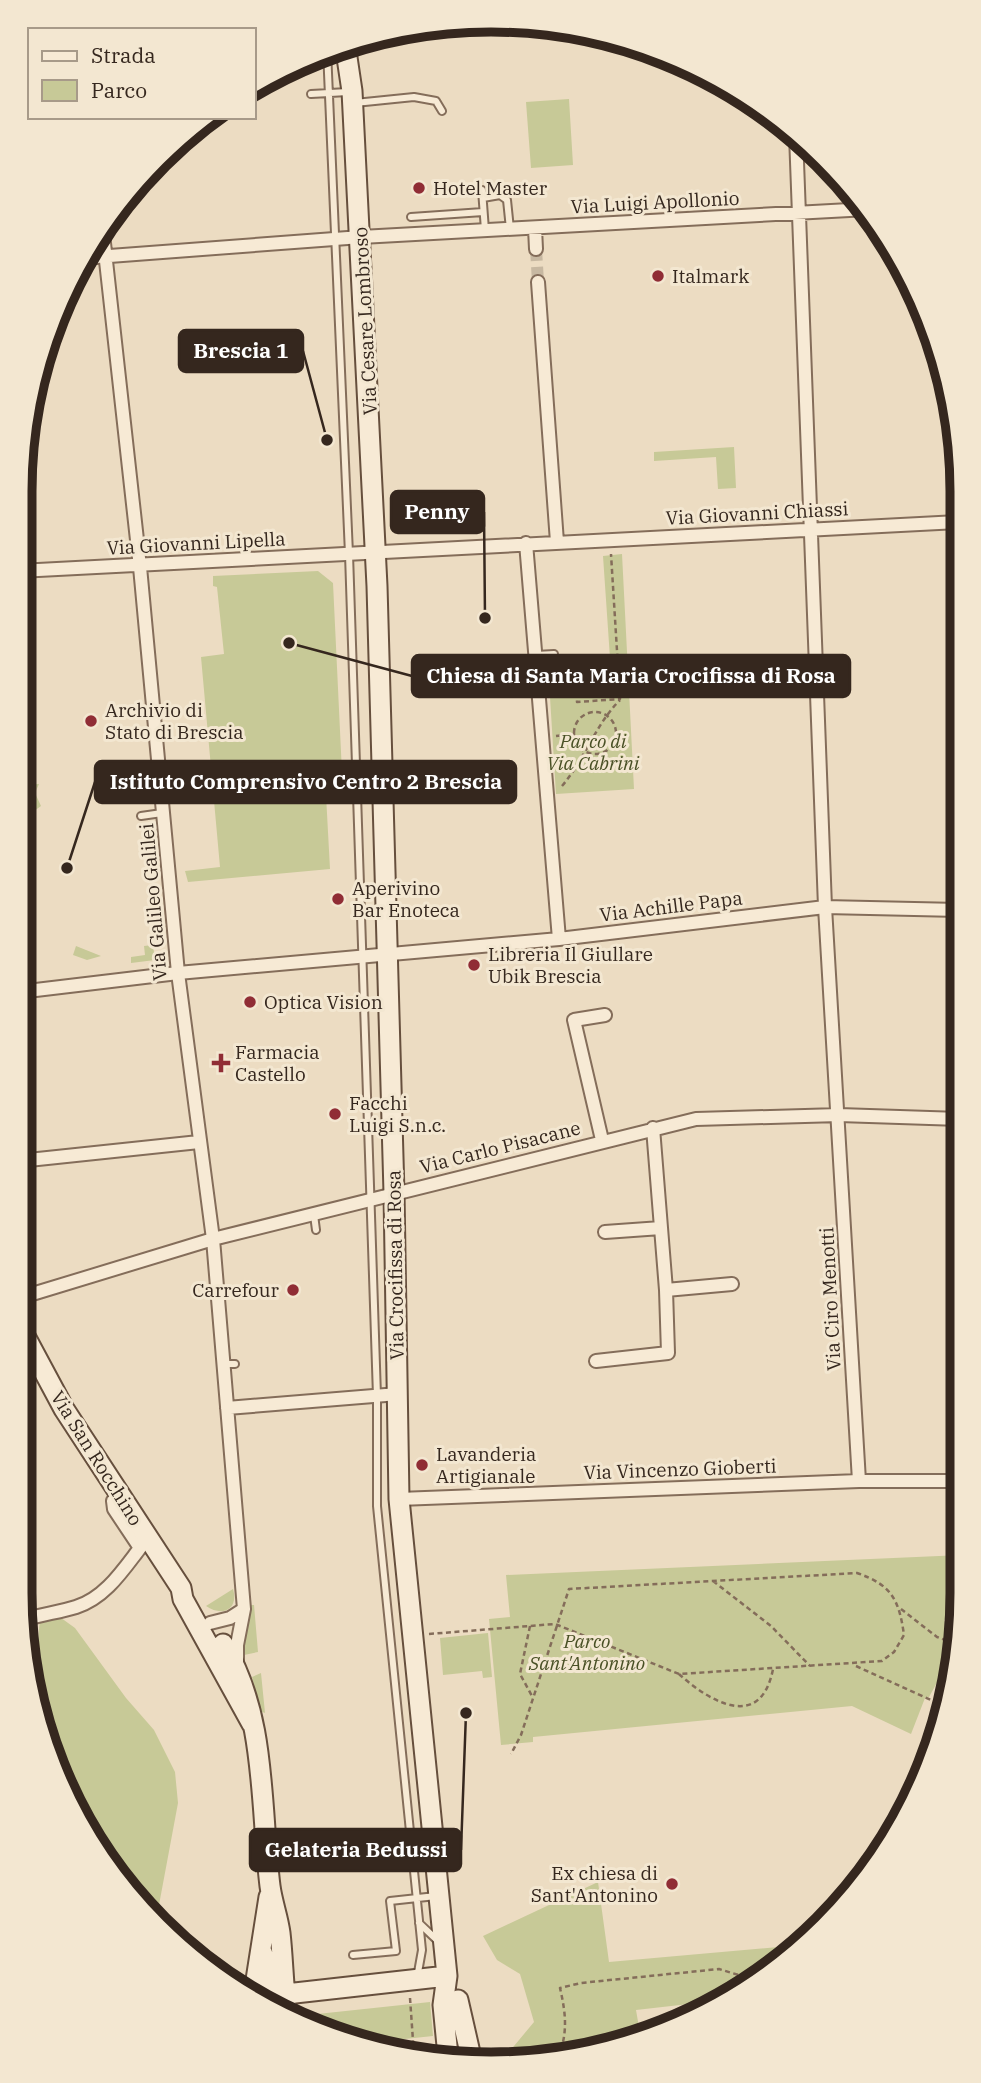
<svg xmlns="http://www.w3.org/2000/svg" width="981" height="2083" font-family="'IBM Plex Serif',serif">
<rect width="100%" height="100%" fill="#ecdcc2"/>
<path fill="#c7c997" d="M569 99 573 165 531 168 526 102Z
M734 447 736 488 718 489 716 457 654 461V452Z
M622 554 634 789 556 794 550 697 599 694 596 660 610 658 603 556Z
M318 571 333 583 343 794 326 795 330 869 188 882 185 871 220 867 201 657 224 654 217 587 213 586V576Z
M39 784 35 793 41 806 23 819 19 828V785Z
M153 945 155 960 131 963V957L145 955 144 946Z
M76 946 101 956 87 960 73 955Z
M962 1555 959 1618 948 1613 944 1621 956 1627 959 1620 956 1648 929 1697 925 1698 911 1734 852 1706 533 1737V1742L501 1745 489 1619 510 1617 506 1575Z
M233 1589C239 1610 222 1617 206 1606Z
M250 1605H254L258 1652 244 1655 241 1644Z
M57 1615 75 1628 126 1698 154 1730 175 1772 178 1803 156 1921 117 1880 44 1744 34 1683 40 1619Z
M488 1633 492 1677 483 1678 482 1671 443 1675 440 1638Z
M261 1673 265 1713 260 1711 252 1677Z
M598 1882 609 1962 800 1945 777 1967 724 2000 636 2010 640 2033 552 2060 504 2058 534 2022 520 1974 497 1960 483 1936Z
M430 2002 433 2036 367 2043 309 2021 308 2015Z"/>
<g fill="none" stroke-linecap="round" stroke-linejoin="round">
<path stroke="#c7b8a1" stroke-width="12" stroke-dasharray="12 6" stroke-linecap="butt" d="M536 249 538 282"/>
<defs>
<path id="lane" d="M327 50 349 554 377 1396V1506L422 1950 417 1978
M311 94 348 92
M355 103 414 97 436 101 442 111
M482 190 485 230
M483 198 500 195 507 200 510 229
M411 217 483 212
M536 655 554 654
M101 787 160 781
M141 816 162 813
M314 1215 316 1230
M223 1364H235
M419 1923 439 1942
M353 1955 396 1951 390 1901 436 1896"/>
<path id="street" d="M796 135 825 907 859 1481
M102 225 140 567 178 973 213 1239 244 1609 237 1645V1666
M535 228 536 249
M83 258 361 237 868 209
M538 282 557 542
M526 543 559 939
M19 571 958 522
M19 992 178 973 559 939 825 907 959 910
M602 1140 574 1020 605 1015
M19 1161 199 1142
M605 1232 661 1228
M666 1290 732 1284
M19 1298 213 1239 696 1119 839 1115 960 1119
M596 1361 668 1353 666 1290 653 1128
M227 1408 398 1394
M399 1499 859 1481H961
M27 1619C43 1614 60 1612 76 1607 105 1598 123 1570 140 1548L114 1509 113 1501 120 1496
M210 1623 230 1618 244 1609"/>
<path id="secondary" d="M345 44 352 91 377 586 394 1193 399 1499 447 1976 443 2005 448 2056
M19 1325 64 1409 181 1588 183 1599 252 1724
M223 1644C267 1717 260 1804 270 1886 272 1902 278 1917 280 1933 283 1959 283 1986 287 2013
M263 1954 267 1988 277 1995 447 1976
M253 1999 269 1897
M458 2000 471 2057"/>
</defs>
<use href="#lane" stroke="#846d5a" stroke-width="10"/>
<use href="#street" stroke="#846d5a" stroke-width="16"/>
<use href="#secondary" stroke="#664f3d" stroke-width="23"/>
<path stroke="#846d5a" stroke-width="2.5" stroke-dasharray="5 3.5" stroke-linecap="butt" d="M577 692V702L620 699 611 554
M574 733a21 21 0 1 1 42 0a21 21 0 1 1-42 0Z
M556 736 574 734
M562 786C585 759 595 725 620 700
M713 1581 771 1626 810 1666
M901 1609 937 1637 956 1644
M530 1626 520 1674 532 1696
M429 1634 555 1624 679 1674 882 1661 894 1652 904 1635C899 1600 892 1585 857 1573L569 1589 521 1735 511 1754
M856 1666 944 1706
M679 1674C711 1703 761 1731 773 1669
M410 1998 414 2055
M558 2058C568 2033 566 2014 560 1988L581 1983 719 1969 755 1980"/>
<use href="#lane" stroke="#f7ead5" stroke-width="6"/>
<use href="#street" stroke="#f7ead5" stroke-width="12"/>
<use href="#secondary" stroke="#f7ead5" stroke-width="19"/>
</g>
<g fill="#902d35" stroke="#f3e7d1" stroke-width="2.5">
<circle cx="419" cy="188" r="7"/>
<circle cx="658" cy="276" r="7"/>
<circle cx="91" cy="721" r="7"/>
<circle cx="338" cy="899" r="7"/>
<circle cx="474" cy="965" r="7"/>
<circle cx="250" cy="1002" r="7"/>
<path d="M217.5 1052.5h7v7h7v7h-7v7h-7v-7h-7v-7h7z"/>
<circle cx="335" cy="1114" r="7"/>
<circle cx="293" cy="1290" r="7"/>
<circle cx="422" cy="1465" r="7"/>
<circle cx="672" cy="1884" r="7"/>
</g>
<g text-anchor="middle" stroke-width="6" stroke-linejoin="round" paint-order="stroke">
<g font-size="19" fill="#35271e" stroke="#f3e7d1" text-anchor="start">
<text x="433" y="195">Hotel Master</text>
<text x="672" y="283">Italmark</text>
<text x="105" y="717">Archivio di<tspan x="105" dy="22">Stato di Brescia</tspan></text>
<text x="352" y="895">Aperivino<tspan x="352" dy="22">Bar Enoteca</tspan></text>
<text x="488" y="961">Libreria Il Giullare<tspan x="488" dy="22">Ubik Brescia</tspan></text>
<text x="264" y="1009">Optica Vision</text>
<text x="235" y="1059">Farmacia<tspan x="235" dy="22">Castello</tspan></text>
<text x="349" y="1110">Facchi<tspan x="349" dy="22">Luigi S.n.c.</tspan></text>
<text x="279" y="1297" text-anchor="end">Carrefour</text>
<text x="436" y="1461">Lavanderia<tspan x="436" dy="22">Artigianale</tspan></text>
<text x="658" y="1880" text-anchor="end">Ex chiesa di<tspan x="658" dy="22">Sant'Antonino</tspan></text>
</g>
<g font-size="19" fill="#35271e" stroke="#f3e7d1">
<text transform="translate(655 202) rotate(-3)" y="7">Via Luigi Apollonio</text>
<text transform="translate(365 321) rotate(-93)" y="7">Via Cesare Lombroso</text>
<text transform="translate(757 513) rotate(-3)" y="7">Via Giovanni Chiassi</text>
<text transform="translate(196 543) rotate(-3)" y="7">Via Giovanni Lipella</text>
<text transform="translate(153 902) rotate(-95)" y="7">Via Galileo Galilei</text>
<text transform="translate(671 906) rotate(-7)" y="7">Via Achille Papa</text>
<text transform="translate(500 1147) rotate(-14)" y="7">Via Carlo Pisacane</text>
<text transform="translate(395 1265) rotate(-91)" y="7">Via Crocifissa di Rosa</text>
<text transform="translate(830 1299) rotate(-93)" y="7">Via Ciro Menotti</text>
<text transform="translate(97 1458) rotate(58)" y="7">Via San Rocchino</text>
<text transform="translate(680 1469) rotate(-2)" y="7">Via Vincenzo Gioberti</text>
</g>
<g font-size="19" font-style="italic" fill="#495025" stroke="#f3e7d1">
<text x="593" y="748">Parco di<tspan x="593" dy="22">Via Cabrini</tspan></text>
<text x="587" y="1648">Parco<tspan x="587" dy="22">Sant'Antonino</tspan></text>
</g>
</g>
<path d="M0 0H981V2083H0ZM491 32H491A459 459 0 0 1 950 491V1593A459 459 0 0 1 491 2052H491A459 459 0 0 1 32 1593V491A459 459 0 0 1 491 32Z" fill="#f3e7d1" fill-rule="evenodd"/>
<path fill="none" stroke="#35271e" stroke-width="9" d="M491 32H491A459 459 0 0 1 950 491V1593A459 459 0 0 1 491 2052H491A459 459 0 0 1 32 1593V491A459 459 0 0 1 491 32Z"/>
<path fill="none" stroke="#35271e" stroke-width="2.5" d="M327 440L303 351M485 618L484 512M289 643L412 676M67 868L95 782M466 1713L461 1850"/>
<g fill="#35271e" stroke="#f3e7d1" stroke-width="2.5">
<circle cx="327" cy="440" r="7"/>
<circle cx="485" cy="618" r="7"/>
<circle cx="289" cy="643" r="7"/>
<circle cx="67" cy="868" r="7"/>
<circle cx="466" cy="1713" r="7"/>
</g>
<g fill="#35271e" stroke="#35271e" stroke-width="2.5">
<rect x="179" y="330" width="124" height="42" rx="7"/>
<rect x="391" y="491" width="93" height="42" rx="7"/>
<rect x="412" y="655" width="438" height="42" rx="7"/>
<rect x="95" y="761" width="421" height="42" rx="7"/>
<rect x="250" y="1829" width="211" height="42" rx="7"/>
</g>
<g font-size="21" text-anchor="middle" font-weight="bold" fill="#fff">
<text x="241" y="358">Brescia 1</text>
<text x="437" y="519">Penny</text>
<text x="631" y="683">Chiesa di Santa Maria Crocifissa di Rosa</text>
<text x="306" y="789">Istituto Comprensivo Centro 2 Brescia</text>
<text x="356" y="1857">Gelateria Bedussi</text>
</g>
<rect x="28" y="28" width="228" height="91" fill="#f3e7d1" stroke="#a79a89" stroke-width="2"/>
<rect x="42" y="51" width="35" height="10" fill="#f7ead5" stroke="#a79a89" stroke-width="2"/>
<text x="91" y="63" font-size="21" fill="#35271e">Strada</text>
<rect x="42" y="80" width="35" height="21" fill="#c7c997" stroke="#a79a89" stroke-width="2"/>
<text x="91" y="98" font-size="21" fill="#35271e">Parco</text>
</svg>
